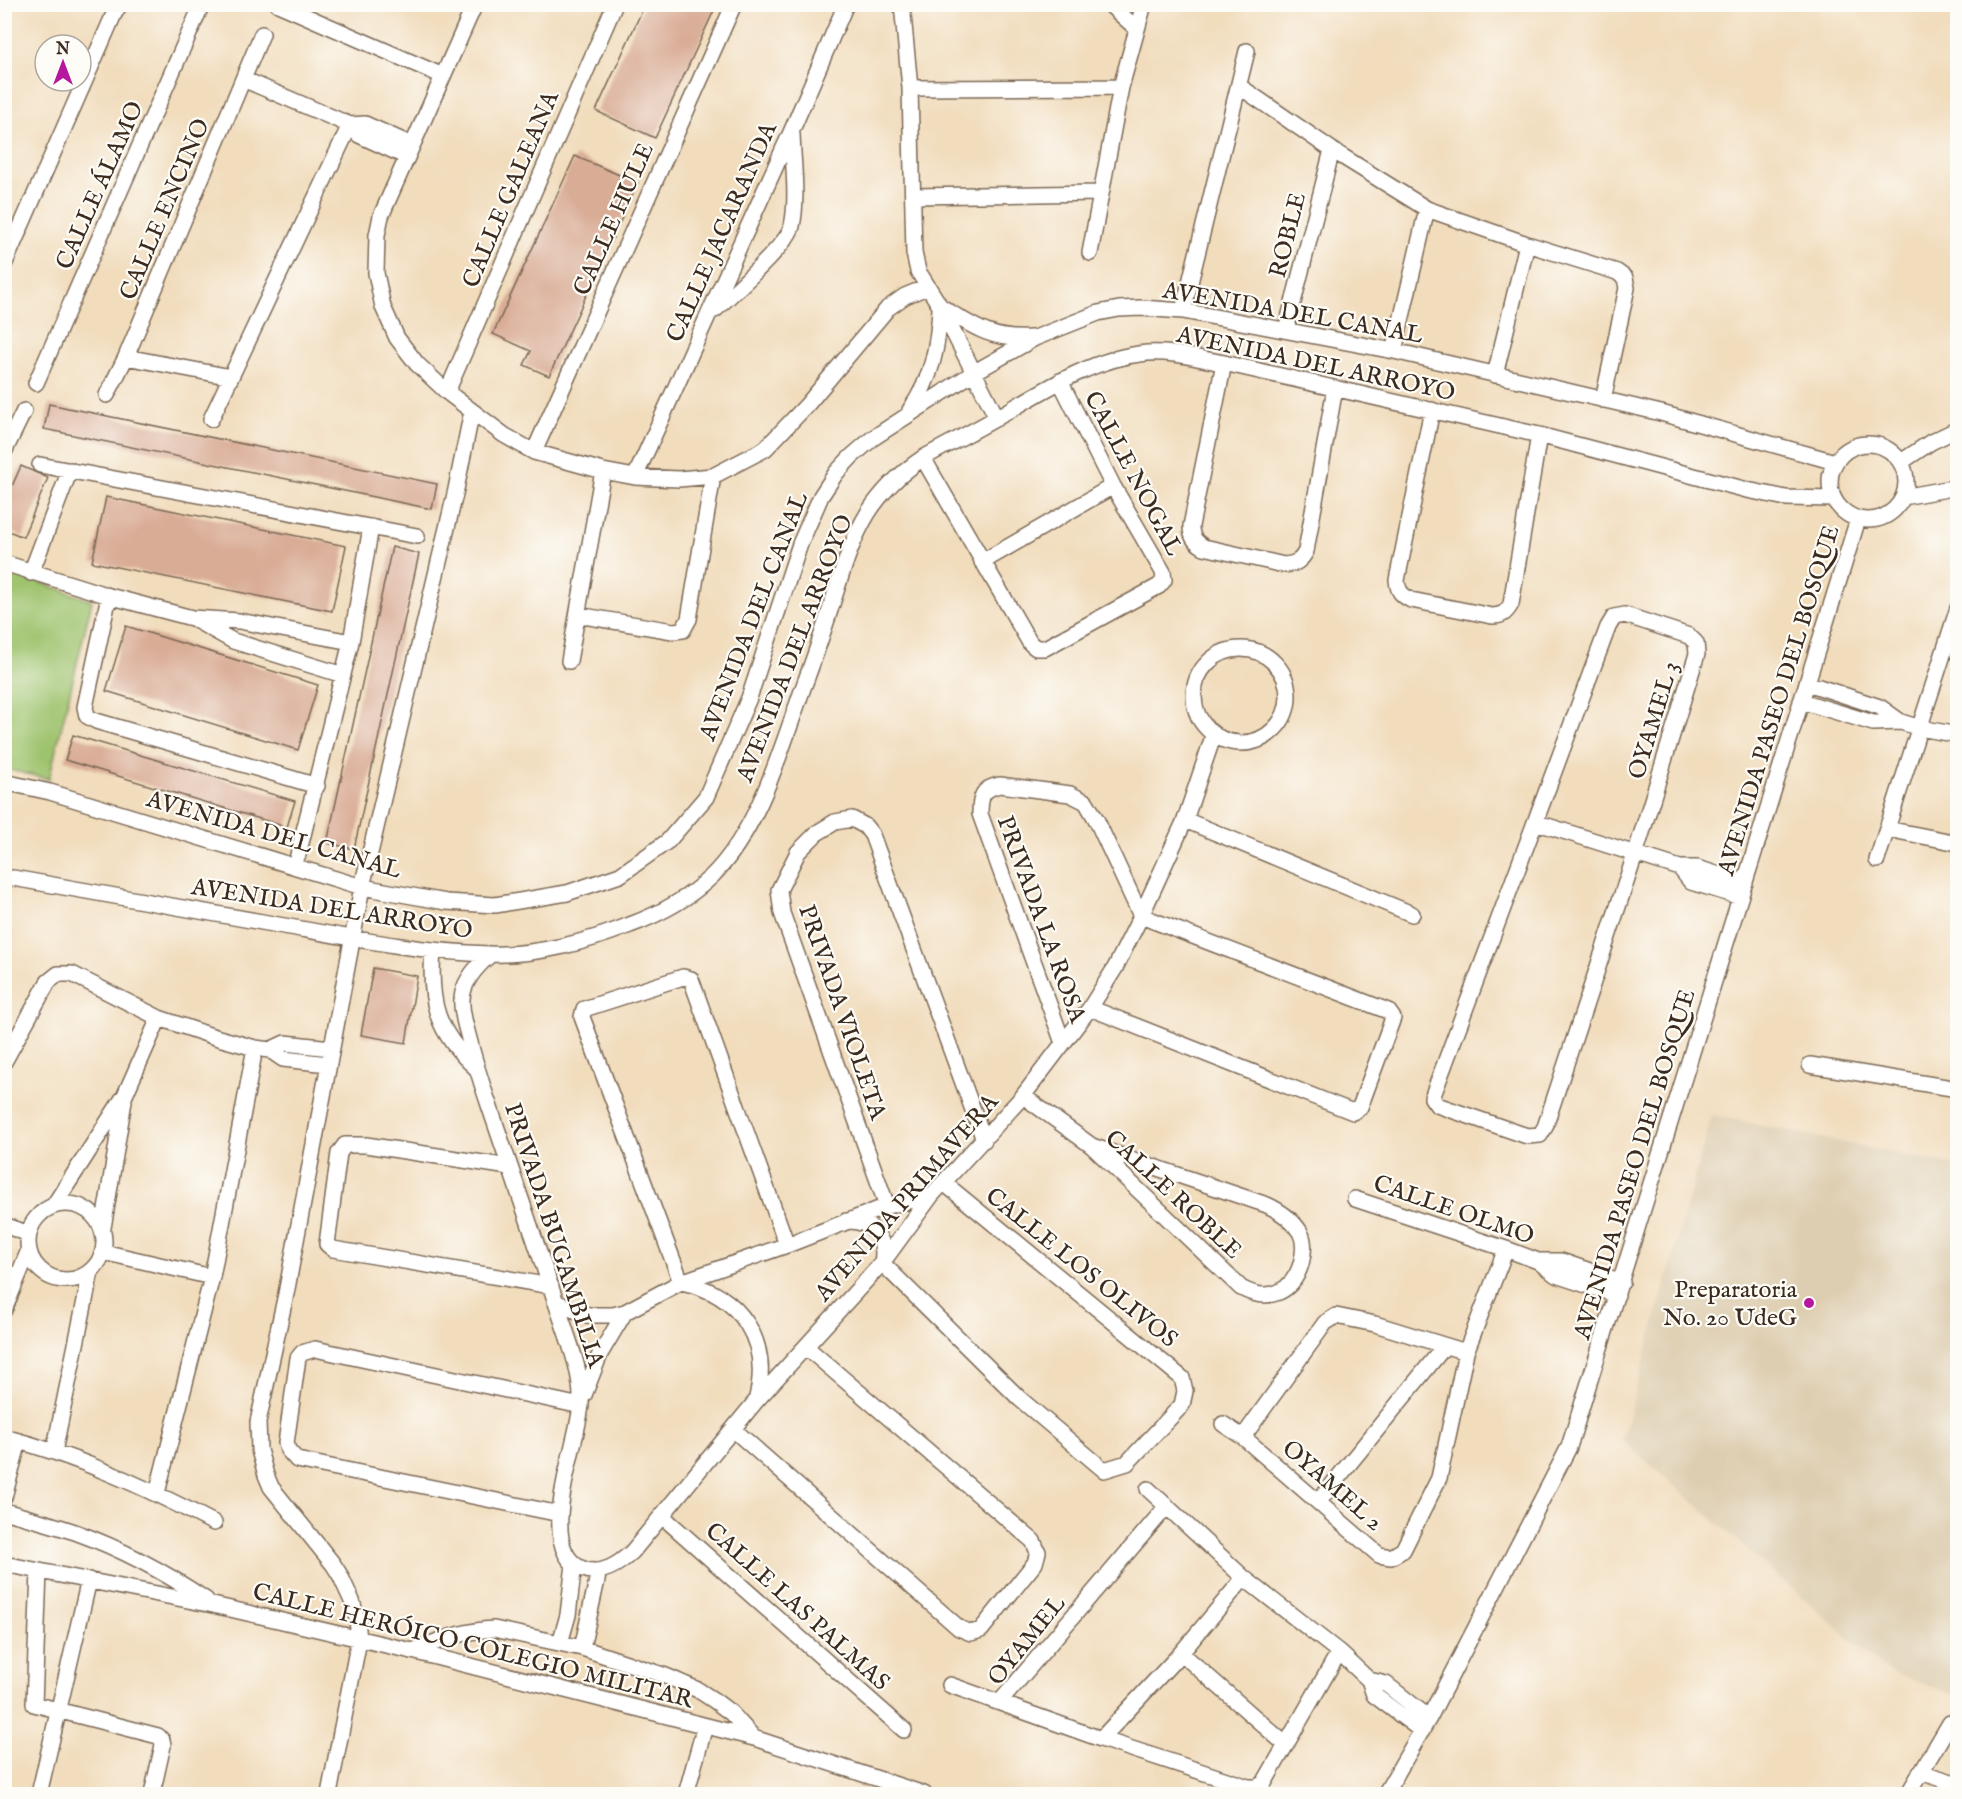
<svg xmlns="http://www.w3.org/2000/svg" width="1962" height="1799" font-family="'IM FELL English',serif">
<rect width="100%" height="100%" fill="#fdfcf7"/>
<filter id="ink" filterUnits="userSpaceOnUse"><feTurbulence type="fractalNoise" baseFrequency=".0167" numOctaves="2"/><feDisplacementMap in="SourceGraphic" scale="12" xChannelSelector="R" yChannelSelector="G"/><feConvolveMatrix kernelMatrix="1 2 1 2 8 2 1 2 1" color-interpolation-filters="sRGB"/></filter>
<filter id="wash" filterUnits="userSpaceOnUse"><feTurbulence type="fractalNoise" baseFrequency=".008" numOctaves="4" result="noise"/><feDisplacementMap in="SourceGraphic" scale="24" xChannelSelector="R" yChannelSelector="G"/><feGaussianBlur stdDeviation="1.35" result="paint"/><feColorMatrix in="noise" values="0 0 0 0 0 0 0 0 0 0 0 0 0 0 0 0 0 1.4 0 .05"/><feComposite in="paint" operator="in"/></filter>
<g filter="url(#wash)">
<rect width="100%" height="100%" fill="#f1dcbc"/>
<path fill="#deceb1" d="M1712 1115 1957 1166V1696L1887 1671 1622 1440Z"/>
<path fill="#9ec36d" stroke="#6c7646" stroke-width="1.5" d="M4 569 92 601 49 779 5 769Z"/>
<g id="blocks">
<path fill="#d9ac95" d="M645 4H717L655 138 596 111Z
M575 156 638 183 549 376 524 365 531 351 493 334Z
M49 404 437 484 432 509 44 429Z
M21 466 48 478 23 537 4 529V504Z
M106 497 346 546 332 611 92 562Z
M392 547 419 554 354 849 327 843Z
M126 626 318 685 298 750 106 691Z
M73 735 295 801 287 827 65 760Z
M373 968 417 976 406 1043 361 1035Z"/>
</g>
</g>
<g filter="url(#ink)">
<use href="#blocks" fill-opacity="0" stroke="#7b6855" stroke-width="1.5"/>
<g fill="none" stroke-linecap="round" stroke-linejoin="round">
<defs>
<path id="street" d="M278 4 443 76
M475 4 381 216 377 235 376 273 383 307 397 338 417 364 447 392 472 411 504 435 534 452 603 471 635 477 679 479 713 476 765 449 806 406 888 308 905 296 927 287
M902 4 910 88 914 253 918 271 940 306 997 418
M1109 4 1137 29
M243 79 350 125 359 135 407 157
M1239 86 1332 150 1427 209 1527 244 1617 272 1625 278 1627 288 1603 400
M910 88 1121 87
M350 125 365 124 412 145
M914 196 1100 193
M1090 253 1121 87 1144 4
M4 265 114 14 120 4
M940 306C972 326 992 341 1031 338
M715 310C732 293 788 245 792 226 798 199 793 163 792 134
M1183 311 1247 51
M1286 330 1332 150
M1394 351 1427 209
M126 357 231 377
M1224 363 1191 526C1191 537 1195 542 1204 547L1284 565C1296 564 1301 561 1306 551L1335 388
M1495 375 1527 244
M36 383 202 4
M447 392 615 4
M107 395 126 357 262 34
M910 410C932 379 938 346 940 309
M1432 410 1397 580C1398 591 1401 595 1411 600L1492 616C1502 616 1506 613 1511 604L1539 435
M211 419 350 125
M1830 482a38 38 0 1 1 76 0a38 38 0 1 1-76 0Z
M4 452 24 411
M534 452 734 4
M923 458 1030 643 1036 648H1045L1159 586 1164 580 1163 572 1113 486 1060 381
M1901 462 1931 442 1958 429
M40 465 417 536
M635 477 792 130 846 4
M1903 497 1958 487
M982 562 1113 486
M4 563 109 596 192 618 239 621 351 642
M31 573 70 470
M109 596 85 707 87 716 96 721 317 786
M578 615 673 631 683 630 689 619 713 476
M1625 615 1689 636 1696 643 1697 654 1635 855 1545 1127 1540 1135 1527 1136 1437 1105 1432 1098 1608 627 1614 617Z
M197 621 233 641 343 675
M1194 696a47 47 0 1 1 94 0a47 47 0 1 1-94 0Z
M569 661 603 471
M1807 683 1880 707 1901 722 1920 728 1958 735
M1801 701 1873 723 1901 722
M4 782 50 792 362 887 446 902 495 905 567 893 620 875 668 841 706 797 749 698 800 544 821 496 836 473 851 457 873 438 973 373 1035 338 1098 313 1119 309 1141 308 1183 311 1394 351 1661 413 1835 462
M1185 820 1412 914
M1535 822 1680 868H1697L1745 883
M1887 829 1958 843
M298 855 351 642 371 527
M1877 860 1958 608
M1680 868 1691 882 1740 897
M13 878C96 893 179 907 262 922 337 935 413 952 489 954 534 956 588 942 630 925 660 914 688 899 712 876 759 829 781 749 803 688 816 654 827 620 838 585 846 560 854 536 868 513 882 491 901 473 923 458 948 444 974 431 1000 416 1046 389 1093 358 1147 353 1172 351 1199 359 1224 363L1539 435 1747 490 1786 498 1834 499
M433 950C429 1002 436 1032 476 1068
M490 955C477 966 463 981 462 999 461 1011 465 1024 468 1035 474 1059 481 1082 489 1105 514 1180 540 1254 565 1329 573 1353 582 1377 581 1404 579 1442 533 1550 583 1569 602 1576 619 1564 632 1552L756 1401 882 1263 931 1196 1023 1096 1090 1008 1115 968 1141 916 1185 820 1214 734
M1063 1043 980 814C980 797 982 788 1000 785L1070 794 1086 802 1096 819 1141 916 1388 1011 1393 1018 1360 1107 1353 1112 1090 1008
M270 1050 283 1059 328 1064
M4 1062 48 982 58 974H72L159 1018 215 1037 255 1048 270 1050 285 1043 331 1048
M1810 1065 1958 1089
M1023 1096 1092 1146 1241 1288C1268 1303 1292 1293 1301 1264 1304 1253 1305 1241 1300 1232 1292 1219 1280 1211 1267 1205L1092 1146
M509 1167 366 1145H345L339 1153 327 1244 333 1249 551 1286
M1355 1199 1506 1249 1538 1261 1556 1275 1617 1295
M28 1242a38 38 0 1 1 76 0a38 38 0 1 1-76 0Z
M54 1205 125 1095 159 1018
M887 1206 782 913 779 890 798 852 817 833 835 822 852 819 865 826 872 835 984 1140
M846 1221C871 1220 887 1237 882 1263L1020 1399 1104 1470 1127 1463 1182 1405 1185 1391 1182 1378 944 1183
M4 1225 29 1234
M103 1228 124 1101
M103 1252 212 1277
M1538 1261H1561L1622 1282
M555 1301 566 1307 588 1315H613L625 1312 681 1282 787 1245 887 1206 931 1196
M4 1310 29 1250
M584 1395 600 1354 625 1312
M756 1401C772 1342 741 1294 681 1282L582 1017 584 1009 683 977 691 979 787 1245
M1223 1424 1243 1437 1379 1555 1391 1557 1403 1550 1439 1478 1466 1352 1506 1249
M734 1430 959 1628 971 1633 981 1630 1035 1563 1038 1552 1033 1541 806 1347
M4 1437C78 1456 147 1488 214 1523
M1243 1437 1325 1323 1336 1316 1375 1324 1466 1352
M54 1452 91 1271
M1148 1489 1244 1578 1339 1652 1369 1680 1374 1695 1422 1731
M157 1493 212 1277 255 1048
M4 1497 19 1441
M1319 1501 1444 1347
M4 1511C28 1518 52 1524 75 1532 122 1549 165 1572 206 1600
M560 1514 297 1460 288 1450 286 1443 298 1358 302 1353 315 1349 581 1406
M662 1516 904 1730
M4 1564 213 1605 412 1651 754 1738 924 1794
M39 1571 34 1704 158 1736 162 1740 163 1745 152 1794
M560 1643 568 1615 574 1564
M582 1648 599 1571
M412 1651C438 1641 465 1630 494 1629L582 1648 666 1676 698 1690 715 1701 731 1713 754 1738
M1181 1653 1285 1744
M1369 1680 1386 1684 1429 1718
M950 1685 1101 1739 1248 1787H1257L1264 1783 1339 1652
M1000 1702 1167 1506
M1101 1739 1181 1653 1244 1578
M1920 1772 1958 1784
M39 1794 89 1580
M329 1794 359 1640 357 1619 352 1601 340 1575 333 1564 271 1487 266 1475 259 1450 258 1422 286 1294 362 887 455 494 472 411
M686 1794 705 1726
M1385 1794 1429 1718 1569 1447 1858 519
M1908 1794 1950 1723"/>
</defs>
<use href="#street" stroke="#7b6855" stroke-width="18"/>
<use href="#street" stroke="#fff" stroke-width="15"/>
</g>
</g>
<circle fill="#b5179e" stroke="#fdfcf7" stroke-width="2" cx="1809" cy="1303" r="6"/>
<g text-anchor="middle" stroke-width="4.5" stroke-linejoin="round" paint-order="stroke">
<g font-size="24" fill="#3b2a1e" stroke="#fdfcf7">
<text transform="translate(99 185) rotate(-66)" y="8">CALLE ÁLAMO</text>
<text transform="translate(510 189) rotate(-67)" y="8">CALLE GALEANA</text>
<text transform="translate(164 209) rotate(-67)" y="8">CALLE ENCINO</text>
<text transform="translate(613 219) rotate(-66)" y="8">CALLE HULE</text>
<text transform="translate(721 232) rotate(-66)" y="8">CALLE JACARANDA</text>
<text transform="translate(1287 235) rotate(-76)" y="8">ROBLE</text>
<text transform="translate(1293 312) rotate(10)" y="8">AVENIDA DEL CANAL</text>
<text transform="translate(1316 363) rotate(12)" y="8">AVENIDA DEL ARROYO</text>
<text transform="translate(1134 473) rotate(62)" y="8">CALLE NOGAL</text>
<text transform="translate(753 616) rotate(-69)" y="8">AVENIDA DEL CANAL</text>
<text transform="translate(794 648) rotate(-69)" y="8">AVENIDA DEL ARROYO</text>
<text transform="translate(1778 700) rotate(-73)" y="8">AVENIDA PASEO DEL BOSQUE</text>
<text transform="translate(1653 720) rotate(-73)" y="8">OYAMEL 3</text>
<text transform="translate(274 834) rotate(16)" y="8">AVENIDA DEL CANAL</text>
<text transform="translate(332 908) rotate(9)" y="8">AVENIDA DEL ARROYO</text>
<text transform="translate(1042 919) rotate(70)" y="8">PRIVADA LA ROSA</text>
<text transform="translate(843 1012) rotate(71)" y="8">PRIVADA VIOLETA</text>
<text transform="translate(1634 1164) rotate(-73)" y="8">AVENIDA PASEO DEL BOSQUE</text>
<text transform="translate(1174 1194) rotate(43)" y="8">CALLE ROBLE</text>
<text transform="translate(906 1197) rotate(-49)" y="8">AVENIDA PRIMAVERA</text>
<text transform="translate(1454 1209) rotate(19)" y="8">CALLE OLMO</text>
<text transform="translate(555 1235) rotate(72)" y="8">PRIVADA BUGAMBILIA</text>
<text transform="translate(1082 1267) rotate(39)" y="8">CALLE LOS OLIVOS</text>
<text transform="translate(1333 1485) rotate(41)" y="8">OYAMEL 2</text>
<text transform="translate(798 1606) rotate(42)" y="8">CALLE LAS PALMAS</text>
<text transform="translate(1026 1640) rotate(-51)" y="8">OYAMEL</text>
<text transform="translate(473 1645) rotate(14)" y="8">CALLE HERÓICO COLEGIO MILITAR</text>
</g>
<g font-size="24" fill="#3b2a1e" stroke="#fdfcf7" text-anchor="end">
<text x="1797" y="1297">Preparatoria<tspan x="1797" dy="28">No. 20 UdeG</tspan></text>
</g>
</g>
<rect width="1962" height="1799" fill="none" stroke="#fdfcf7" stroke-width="24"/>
<g transform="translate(63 63)"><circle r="28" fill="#fdfcf7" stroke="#afa8a0" stroke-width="1.5"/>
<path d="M0-4.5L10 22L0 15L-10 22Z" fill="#b5179e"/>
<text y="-9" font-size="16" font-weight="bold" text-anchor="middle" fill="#3b2a1e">N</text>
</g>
</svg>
